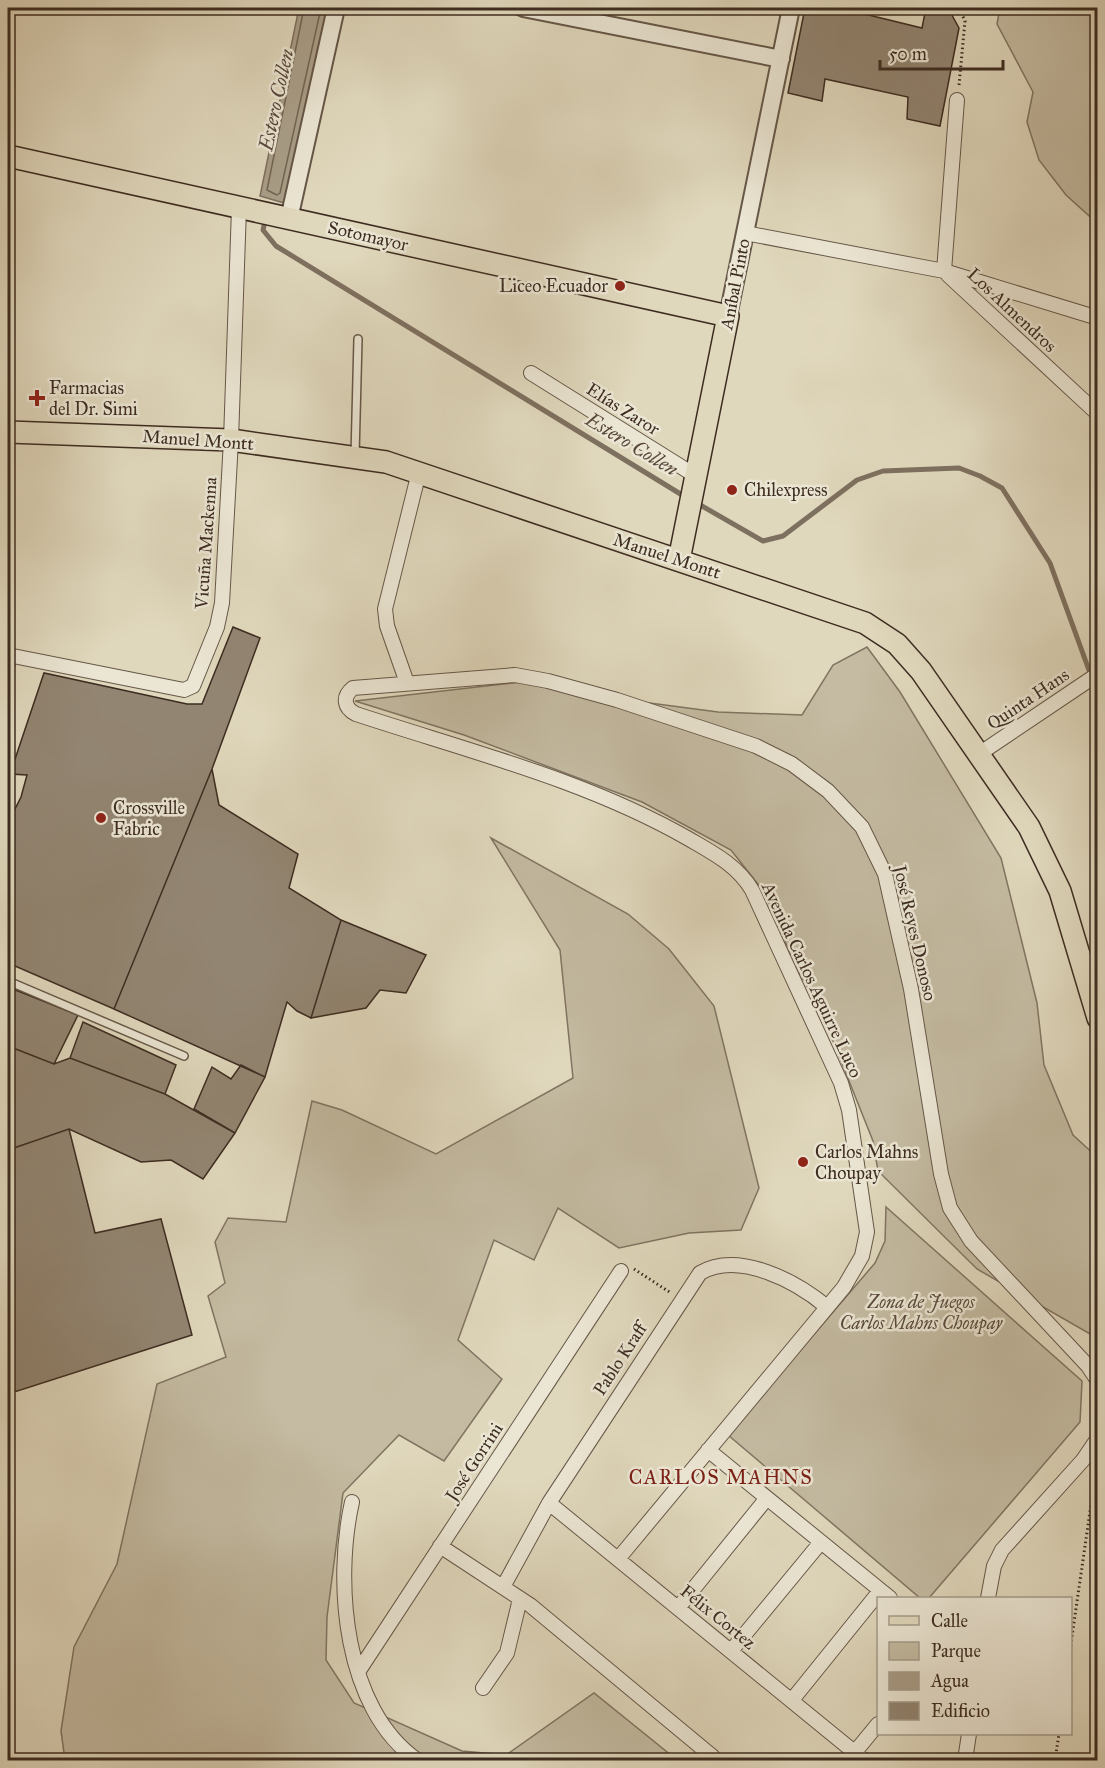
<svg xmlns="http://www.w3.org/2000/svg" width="1105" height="1768" font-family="'IM FELL Great Primer',serif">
<rect width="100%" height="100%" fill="#e0d8bd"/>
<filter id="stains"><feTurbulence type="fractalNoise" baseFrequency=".00333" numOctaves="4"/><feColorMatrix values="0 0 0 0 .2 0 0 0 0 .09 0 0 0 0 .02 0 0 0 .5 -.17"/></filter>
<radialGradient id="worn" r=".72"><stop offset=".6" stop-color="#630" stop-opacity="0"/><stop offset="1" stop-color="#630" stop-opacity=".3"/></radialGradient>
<path fill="#c4bba2" stroke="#807462" stroke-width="1.5" d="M1000 8H1097V223L1066 195 1039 160 1027 122 1033 92 997 24Z
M867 647 900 692 1001 858 1037 1003 1044 1065 1073 1135 1097 1157V1338L977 1269 878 1171 873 1141 819 1006 796 968 765 893 731 850 642 802 464 735 355 701 546 679 642 702 718 712 802 715 833 665Z
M491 838 628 914 669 949 714 1006 759 1188 741 1230 689 1233 619 1248 558 1208 534 1260 494 1240 458 1340 502 1379 444 1461 399 1435 343 1493 327 1617 326 1660 354 1703 462 1751 506 1755 594 1693 677 1760H65L61 1731 74 1647 117 1564 157 1384 226 1357 208 1296 225 1283 215 1242 228 1218 286 1222 312 1101 342 1110 436 1154 573 1078 560 950Z
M886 1207 1082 1381 1080 1422 929 1598H920L728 1435 875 1263 885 1241Z"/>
<path fill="#a99e88" stroke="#7e705f" stroke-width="1.5" d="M299 8H327L284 203 260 196Z"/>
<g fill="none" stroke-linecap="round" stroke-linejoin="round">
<path stroke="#736554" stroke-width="1.5" d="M304 8 267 190 277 195 280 193 321 8"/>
<path stroke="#7e705f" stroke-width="5" d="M266 217 263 230 276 246 687 498
M695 502 763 541 783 536 857 480 883 471 959 468 980 476 1002 488 1050 563 1098 695"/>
</g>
<path fill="#928572" stroke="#3d2c21" stroke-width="1.5" d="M805 8H840L922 28 926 8H948L959 28 940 126 907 119 908 97 825 79 822 101 788 93Z
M233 627 260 638 212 769 114 1009 8 963V823L21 797 27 775 10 774 44 673 187 704H202Z
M212 769 219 805 298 854 289 888 341 920 311 1018 297 1011 287 1002 265 1077 114 1009Z
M341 920 426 955 406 993 380 990 366 1008 311 1018Z
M8 987 78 1015 54 1064 8 1046Z
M83 1022 176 1065 165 1094 70 1058Z
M8 1046 54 1064 70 1058 165 1094 235 1133 203 1179 171 1160 141 1162 69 1129 8 1150Z
M241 1065 265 1077 235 1133 194 1109 212 1067 231 1079Z
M69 1129 95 1233 161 1219 192 1335 8 1394V1150Z"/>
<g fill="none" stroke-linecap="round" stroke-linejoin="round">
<defs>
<path id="service" d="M355 456 358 339
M8 678 12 656
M8 981 184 1056"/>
<path id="minor" d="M745 233 944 271 1098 318
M944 271 957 100
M948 275 1098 414
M531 373 696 476
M8 655 184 690 193 686 217 627 222 603 231 440 239 208
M407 683 387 626 385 609 419 472
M979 754 1098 674
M708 1450 890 1598
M352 1502C334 1583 344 1709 417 1760
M549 1503 864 1760
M440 1546 530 1605 713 1757
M618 1559 844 1287 862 1256 867 1232 849 1110 841 1083 752 890C737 865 713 853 689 839 586 780 468 751 356 714 344 708 342 697 353 688L515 675 548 681 617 700 756 746 792 764 828 791 862 827 885 874 911 989 941 1174 950 1208 971 1241 1088 1366 1098 1381
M503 1587 549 1503 700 1273C739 1250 797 1282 827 1307
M988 1598 994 1566 1002 1550 1083 1460 1098 1438
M678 1608 767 1498
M731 1651 821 1542
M358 1672 621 1271
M483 1688 507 1653 520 1599
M792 1700 880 1591
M855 1752 878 1724
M965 1760 969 1734"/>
<path id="tertiary" d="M523 8 781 59
M289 219 336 8
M728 316 791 8"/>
<path id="primary" d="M8 156 728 316 679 560
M8 432 231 440 386 462 865 623 897 644 921 671 1029 827 1060 891 1098 1018"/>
</defs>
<use href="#service" stroke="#665748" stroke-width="10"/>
<use href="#minor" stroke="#665748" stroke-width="16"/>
<use href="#tertiary" stroke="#665748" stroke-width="20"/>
<use href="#primary" stroke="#3d2c21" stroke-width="24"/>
<path stroke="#3d2c21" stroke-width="3" stroke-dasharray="1.5 3" stroke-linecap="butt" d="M959 85 965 21 959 8
M634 1269 671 1293
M1070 1650 1096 1470
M1055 1760 1059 1734"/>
<use href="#service" stroke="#ebe6d4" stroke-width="7"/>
<use href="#minor" stroke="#ebe6d4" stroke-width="14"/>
<use href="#tertiary" stroke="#ebe6d4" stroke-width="16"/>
<use href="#primary" stroke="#e0d8bd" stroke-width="21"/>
</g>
<g fill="#8f2418" stroke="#ebe6d4" stroke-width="2">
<circle cx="620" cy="286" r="6"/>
<path d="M34 389h6v6h6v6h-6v6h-6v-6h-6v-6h6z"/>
<circle cx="732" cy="490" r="6"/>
<circle cx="101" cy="818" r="6"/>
<circle cx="803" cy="1162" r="6"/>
</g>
<g text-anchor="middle" stroke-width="5" stroke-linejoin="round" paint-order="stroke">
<g font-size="18" fill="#3d2c21" stroke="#ebe6d4">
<text transform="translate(368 236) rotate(13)" y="6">Sotomayor</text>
<text transform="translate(735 284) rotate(-79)" y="6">Aníbal Pinto</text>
<text transform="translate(1012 310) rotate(43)" y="6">Los Almendros</text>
<text transform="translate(623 409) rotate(32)" y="6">Elías Zaror</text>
<text transform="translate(198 440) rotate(4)" y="6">Manuel Montt</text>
<text transform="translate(206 543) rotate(-86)" y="6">Vicuña Mackenna</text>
<text transform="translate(667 556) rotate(18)" y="6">Manuel Montt</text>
<text transform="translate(1028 699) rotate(-34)" y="6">Quinta Hans</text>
<text transform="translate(915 933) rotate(77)" y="6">José Reyes Donoso</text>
<text transform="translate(812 980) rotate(65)" y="6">Avenida Carlos Aguirre Luco</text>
<text transform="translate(620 1359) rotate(-57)" y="6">Pablo Kraff</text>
<text transform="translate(474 1462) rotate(-57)" y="6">José Gorrini</text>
<text transform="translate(718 1617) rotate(39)" y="6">Félix Cortez</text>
</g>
<g font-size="18" fill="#3d2c21" stroke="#ebe6d4" text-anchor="start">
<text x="608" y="292" text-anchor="end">Liceo Ecuador</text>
<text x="49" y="394">Farmacias<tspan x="49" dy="21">del Dr. Simi</tspan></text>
<text x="744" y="496">Chilexpress</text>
<text x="113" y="814">Crossville<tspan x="113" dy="21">Fabric</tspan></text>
<text x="815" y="1158">Carlos Mahns<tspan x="815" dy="21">Choupay</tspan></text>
</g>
<g font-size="18" font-style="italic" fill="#58493b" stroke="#ebe6d4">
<text x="921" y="1308">Zona de Juegos<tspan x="921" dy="21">Carlos Mahns Choupay</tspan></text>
</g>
<g font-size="20" font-style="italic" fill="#58483b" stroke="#ebe6d4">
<text transform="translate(276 100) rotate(-78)" y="7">Estero Collen</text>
<text transform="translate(632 444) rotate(31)" y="7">Estero Collen</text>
</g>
<g font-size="20" letter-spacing="1.5" fill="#7a1f14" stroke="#ebe6d4">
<text x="721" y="1484">CARLOS MAHNS</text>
</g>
</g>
<rect width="1105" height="1768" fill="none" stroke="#e0d8bd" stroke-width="30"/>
<rect x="9" y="9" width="1087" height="1750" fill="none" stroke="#3d2c21" stroke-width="3"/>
<rect x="15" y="15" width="1075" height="1738" fill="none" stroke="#3d2c21" stroke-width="1.5"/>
<rect x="877" y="1597" width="195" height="138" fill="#ebe6d4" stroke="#a59c8c" stroke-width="1.5"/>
<rect x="889" y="1616" width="30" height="9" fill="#e0d8bd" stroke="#a59c8c" stroke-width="1.5"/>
<text x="931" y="1627" font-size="18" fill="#3d2c21">Calle</text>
<rect x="889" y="1642" width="30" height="18" fill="#c4bba2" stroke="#a59c8c" stroke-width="1.5"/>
<text x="931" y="1657" font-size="18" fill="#3d2c21">Parque</text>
<rect x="889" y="1672" width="30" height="18" fill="#a99e88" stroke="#a59c8c" stroke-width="1.5"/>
<text x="931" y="1687" font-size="18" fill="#3d2c21">Agua</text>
<rect x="889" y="1702" width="30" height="18" fill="#928572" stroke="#a59c8c" stroke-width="1.5"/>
<text x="931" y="1717" font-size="18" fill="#3d2c21">Edificio</text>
<path d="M880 60v9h123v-9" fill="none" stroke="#3d2c21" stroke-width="3"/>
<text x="889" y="60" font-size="18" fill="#3d2c21" stroke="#ebe6d4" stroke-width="4.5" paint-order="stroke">50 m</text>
<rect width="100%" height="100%" filter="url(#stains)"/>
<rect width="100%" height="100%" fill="url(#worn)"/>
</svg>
